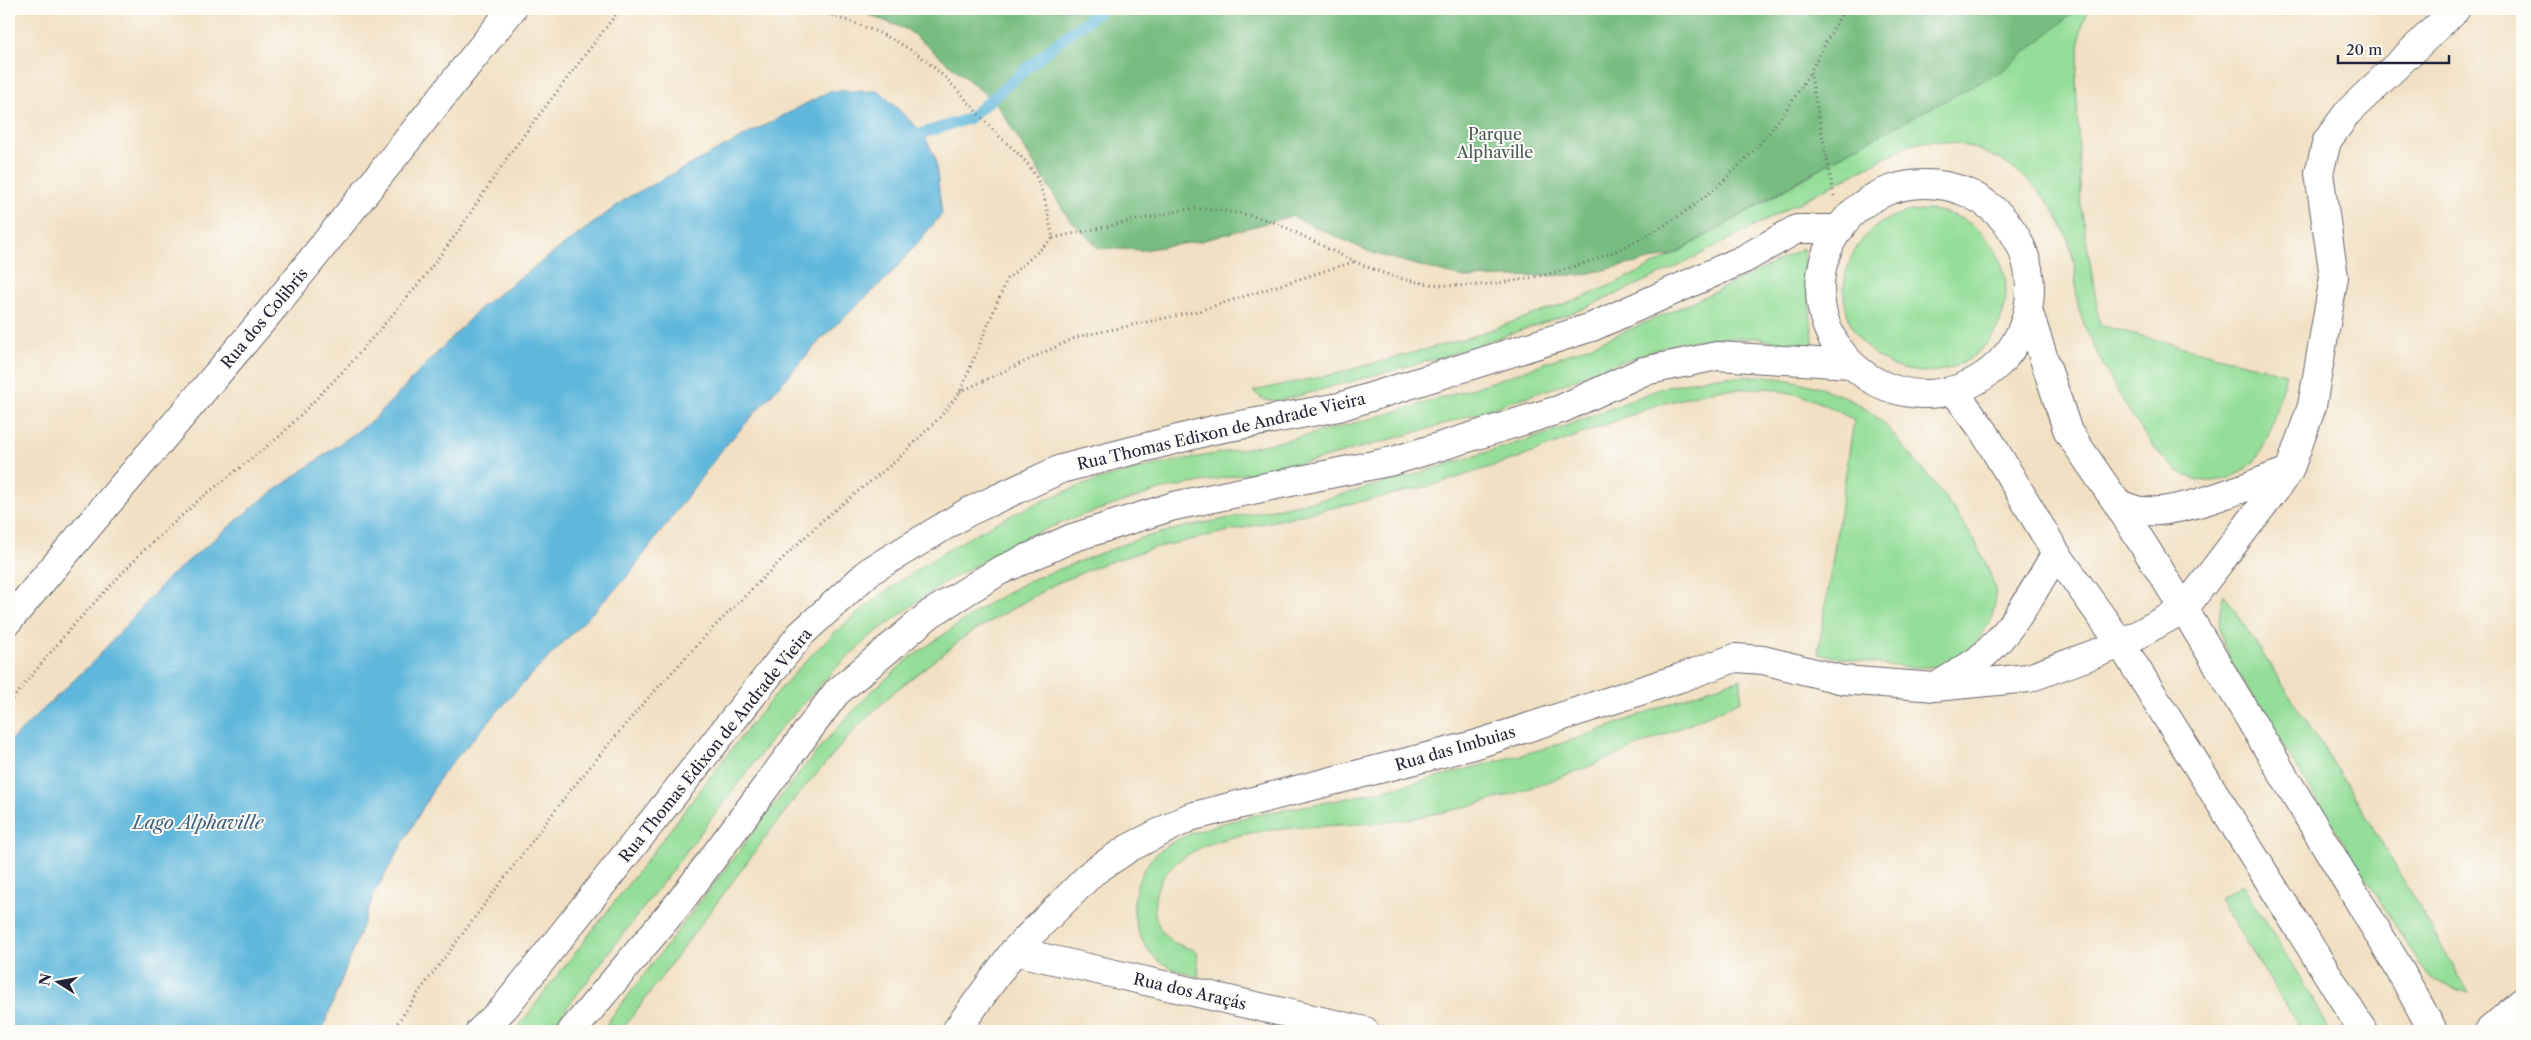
<svg xmlns="http://www.w3.org/2000/svg" width="2531" height="1040" font-family="'Libre Caslon Text',serif">
<rect width="100%" height="100%" fill="#fdfcf7"/>
<filter id="ink" filterUnits="userSpaceOnUse"><feTurbulence type="fractalNoise" baseFrequency=".02" numOctaves="2"/><feDisplacementMap in="SourceGraphic" scale="10" xChannelSelector="R" yChannelSelector="G"/><feConvolveMatrix kernelMatrix="1 2 1 2 8 2 1 2 1" color-interpolation-filters="sRGB"/></filter>
<filter id="wash" filterUnits="userSpaceOnUse"><feTurbulence type="fractalNoise" baseFrequency=".0096" numOctaves="4" result="noise"/><feDisplacementMap in="SourceGraphic" scale="20" xChannelSelector="R" yChannelSelector="G"/><feGaussianBlur stdDeviation="1.12" result="paint"/><feColorMatrix in="noise" values="0 0 0 0 0 0 0 0 0 0 0 0 0 0 0 0 0 1.4 0 .05"/><feComposite in="paint" operator="in"/></filter>
<g filter="url(#wash)">
<rect width="100%" height="100%" fill="#f1e0c3"/>
<path fill="#94de99" stroke="#5b806a" d="M2078 9H2087L2081 31 2076 78 2081 207 2100 325 2286 374C2278 399 2271 439 2256 459 2237 483 2202 488 2178 471 2145 448 2096 357 2082 319 2076 304 2076 287 2075 271 2073 249 2064 226 2052 208 2021 163 1967 134 1913 143L1678 266 1583 309 1449 355 1279 401 1264 400 1253 391 1339 373 1467 338 1584 297 1633 275 1673 255 1792 186 2069 17Z
M1844 291a81 81 0 1 1 162 0a81 81 0 1 1-162 0Z
M1803 248 1814 347 1756 338H1718L1680 342 1611 365 1556 387 1438 426 1317 460 1159 490 1071 519 1027 537 943 583 868 638 833 671 779 730 549 1031H515C533 1009 549 985 567 963 622 893 676 822 730 751 767 704 805 656 852 618 926 558 1013 506 1105 478 1155 463 1207 456 1258 446 1312 435 1365 421 1418 405 1552 366 1679 312 1803 248Z
M1766 376C1806 382 1846 392 1878 418 1887 425 1894 436 1901 444 1933 481 1985 542 1995 590 2000 619 1972 655 1946 664 1915 674 1852 659 1818 654L1854 420 1824 404 1800 395 1767 388 1716 390 1657 405 1524 456 1434 485 1154 548 1103 564 1055 584 967 635 895 691 856 728 792 802 621 1031H601L791 783 823 744 871 692 910 658 986 605 1028 581 1138 539 1180 528 1328 498 1403 478 1540 436 1662 388 1711 377Z
M2224 594 2354 795 2469 993C2448 987 2434 982 2420 965L2236 670C2221 644 2214 622 2224 594Z
M1741 679V701C1644 743 1548 790 1444 812 1430 814 1416 818 1403 820 1341 829 1251 821 1194 851 1184 857 1172 864 1165 874 1151 894 1150 923 1169 939 1177 945 1188 948 1197 951L1199 977C1181 972 1163 968 1151 953 1122 920 1131 868 1168 845 1212 818 1301 808 1353 797 1414 784 1474 767 1535 751 1605 733 1671 699 1741 679Z
M2242 884 2316 1003 2328 1031H2302L2219 899Z"/>
<path fill="#77bd81" stroke="#4c705e" d="M854 9H2078L2002 71 1854 148 1673 255 1580 275 1465 278 1372 253 1291 216 1201 241 1142 250 1098 248 1069 219 996 103 908 30Z"/>
<path fill="#5fb7dc" stroke="#406c8c" d="M830 91H879L923 133 935 157 942 214 890 275 823 337 721 451 627 577 514 693 442 774 375 892 322 1031H9V742L94 661 169 577 259 502 373 420 481 307 627 198Z"/>
<g fill="none" stroke-linecap="round" stroke-linejoin="round">
<path stroke="#5fb7dc" stroke-width="11" d="M923 133 968 119 1057 43 1103 9"/>
</g>
</g>
<g filter="url(#ink)">
<g fill="none" stroke-linecap="round" stroke-linejoin="round">
<defs>
<path id="minor" d="M1820 289a105 105 0 1 1 210 0a105 105 0 1 1-210 0Z
M2028 310 2068 432 2117 503 2184 609 2396 963 2433 1031
M1954 391 1983 430 2056 553 2121 644 2363 1031
M2117 503C2125 506 2135 511 2143 511 2181 515 2252 484 2289 471
M9 620 278 302 512 9
M1939 685C1951 677 1966 669 1978 660 2012 633 2034 590 2056 553
M1014 951 1365 1031
M480 1031 504 1008 801 634 870 571 968 512 1061 469 1213 430 1339 407 1592 327 1744 259 1797 229H1840
M572 1031 680 902 836 693 930 614 999 571 1072 538 1174 506 1393 461 1561 409 1644 371 1717 356 1851 364
M956 1031 1014 951 1093 872 1129 848 1190 817 1474 745 1680 678 1735 658 1763 660 1843 680 1935 687 2029 678 2121 644 2184 609 2289 471 2312 406 2334 277 2319 173 2327 141 2348 112 2456 9
M2489 1031 2522 1002"/>
</defs>
<use href="#minor" stroke="#6a646b" stroke-width="30"/>
<path stroke="#6a646b" stroke-width="3" stroke-dasharray="1 4" stroke-linecap="butt" d="M1834 196 1810 72 1844 9
M1053 238 1193 208C1220 210 1249 213 1275 223 1315 240 1353 265 1396 277 1437 289 1477 287 1519 280 1645 258 1747 183 1810 72
M960 392 1077 337 1198 311 1356 261
M9 703 70 629 140 554 200 499 280 436 349 365 417 286 457 233 511 152 620 9
M392 1031 421 989 569 792 641 706 710 631 781 560 825 518 897 460 941 416 960 392 1007 279 1053 238C1048 216 1045 191 1033 172 1023 155 1007 145 994 131 975 111 959 90 939 72 904 38 852 20 806 9"/>
<use href="#minor" stroke="#fff" stroke-width="28"/>
</g>
</g>
<g text-anchor="middle" stroke-width="4" stroke-linejoin="round" paint-order="stroke">
<g font-size="16" fill="#445a57" stroke="#fdfcf7">
<text x="1495" y="140">Parque<tspan x="1495" dy="18">Alphaville</tspan></text>
</g>
<g font-size="16" fill="#22223b" stroke="#fdfcf7">
<text transform="translate(264 318) rotate(-50)" y="6">Rua dos Colibris</text>
<text transform="translate(1221 431) rotate(-13)" y="6">Rua Thomas Edixon de Andrade Vieira</text>
<text transform="translate(715 745) rotate(-51)" y="6">Rua Thomas Edixon de Andrade Vieira</text>
<text transform="translate(1455 748) rotate(-16)" y="6">Rua das Imbuias</text>
<text transform="translate(1190 991) rotate(13)" y="6">Rua dos Araçás</text>
</g>
<g font-size="18" font-style="italic" fill="#3a5e7b" stroke="#fdfcf7">
<text x="198" y="829">Lago Alphaville</text>
</g>
</g>
<rect width="2531" height="1040" fill="none" stroke="#fdfcf7" stroke-width="30"/>
<g transform="translate(58 982) rotate(281)" stroke="#fdfcf7" stroke-width="4" paint-order="stroke">
<path d="M0-4L9 19L0 12L-9 19Z" fill="#22223b"/>
<text y="-8" font-size="14" font-weight="bold" text-anchor="middle" fill="#22223b">N</text>
</g>
<path d="M2338 55v8h111v-8" fill="none" stroke="#22223b" stroke-width="2.5"/>
<text x="2346" y="55" font-size="15" fill="#22223b" stroke="#fdfcf7" stroke-width="4" paint-order="stroke">20 m</text>
</svg>
